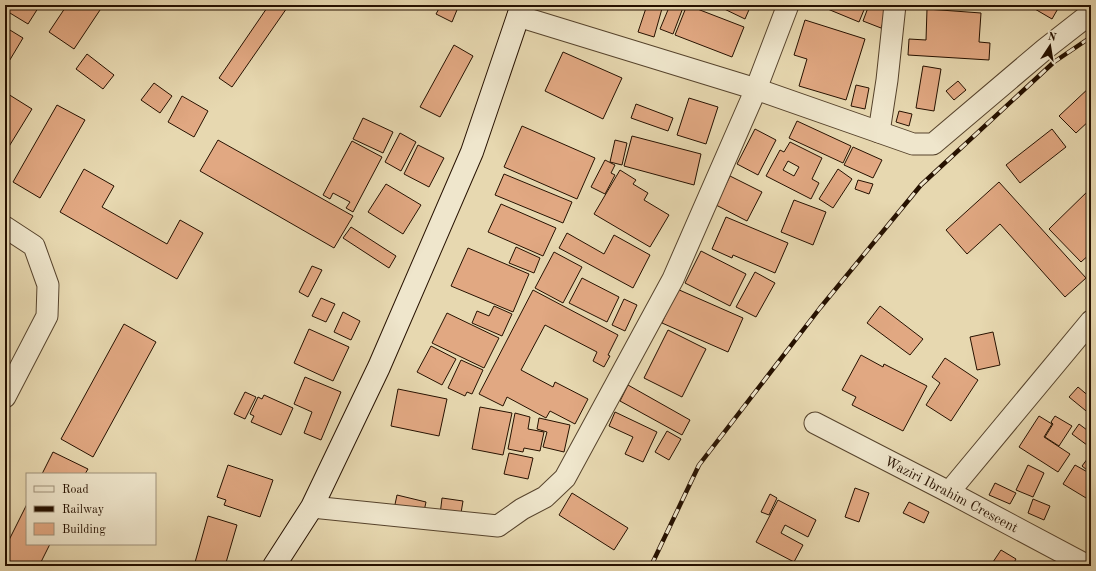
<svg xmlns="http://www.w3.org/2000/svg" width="1096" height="571" font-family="'Old Standard TT',serif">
<rect width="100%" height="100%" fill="#e7d8b0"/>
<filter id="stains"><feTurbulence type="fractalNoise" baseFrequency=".005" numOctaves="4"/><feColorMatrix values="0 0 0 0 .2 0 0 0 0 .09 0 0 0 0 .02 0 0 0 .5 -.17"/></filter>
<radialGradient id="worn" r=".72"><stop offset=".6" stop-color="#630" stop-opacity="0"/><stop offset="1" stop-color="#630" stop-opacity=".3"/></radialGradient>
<path fill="#e1a882" stroke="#261100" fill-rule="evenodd" d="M5 5H40L28 24 5 10Z
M67 5H99L102 7 74 49 49 32Z
M269 5H289L232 87 219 78Z
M441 5H459L452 22 436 14Z
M647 5H663L654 37 638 32Z
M670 5H684L673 34 660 29Z
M687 5 744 27 732 57 675 35Z
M716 5H751L745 19Z
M818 5H866L859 22Z
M869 5H890L881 28 863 21Z
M974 5H1004L1003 9Z
M1028 5H1060L1052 19Z
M927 9 981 13 979 42 990 43 989 60 908 55 909 39 926 40Z
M805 20 865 39 846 100 799 86 807 59 794 55Z
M5 27 23 38 5 68Z
M454 45 473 56 440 117 420 107Z
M563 52 622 78 603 119 545 91Z
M87 54 114 75 103 89 76 69Z
M923 66 941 69 934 111 916 108Z
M958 81 966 90 954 100 946 91Z
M154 83 172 96 160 113 141 100Z
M856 85 869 88 865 109 851 106Z
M1091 86V119L1076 133 1059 116Z
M8 94 32 109 5 153V98Z
M182 96 208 111 194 137 168 122Z
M689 98 718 107 706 144 677 135Z
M636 104 673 118 668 131 631 118Z
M57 105 85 120 40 198 13 182Z
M899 111 912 114 909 126 896 122Z
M363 118 393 132 383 153 353 139Z
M797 121 851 146 843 163 789 138Z
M522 126 595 158 577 199 504 167Z
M755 129 776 140 758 175 737 164Z
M1052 129 1066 147 1020 183 1006 165Z
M400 133 416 142 401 171 385 162Z
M632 136 701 154 694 185 624 166Z
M218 140 353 216 334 248 200 171Z
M615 140 627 143 622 165 610 162Z
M352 141 382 157 353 212 346 208 350 202 333 193 330 199 323 195Z
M790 142 822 158 812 179 819 183 811 199 766 176 780 150 784 152ZM788 161 799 167 794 176 783 170Z
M418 145 444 158 429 187 404 174Z
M853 147 882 160 873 178 844 165Z
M605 160 615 165 611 173 615 175 605 194 591 187Z
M84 169 114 186 102 207 167 244 180 220 203 233 177 279 60 212Z
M838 169 852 179 833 208 819 199Z
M620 170 636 180 633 184 648 193 644 200 669 215 650 247 594 214Z
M504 174 572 202 563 223 495 195Z
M730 176 762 192 747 221 716 205Z
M858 180 873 184 869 194 855 189Z
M999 182 1086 278 1065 297 1000 224 967 254 946 230Z
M386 184 421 205 403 234 368 212Z
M1091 188V253L1081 262 1049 229Z
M794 200 826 212 813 245 781 232Z
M501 204 556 228 543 256 488 232Z
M726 217 788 243 775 273 733 255 732 258 712 249Z
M351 227 396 256 389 268 343 238Z
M567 233 604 254 614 235 650 255 633 288 559 248Z
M516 247 540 258 534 273 509 263Z
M468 248 529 274 513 312 451 286Z
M701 251 746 274 730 306 685 283Z
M554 252 582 267 563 303 535 288Z
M312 266 322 270 308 297 299 292Z
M755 272 775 283 756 317 736 307Z
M582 278 619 297 607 322 569 303Z
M677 289 743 318 728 352 662 323Z
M533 290 618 335 608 355 610 356 604 367 593 361 597 352 545 325 521 370 553 387 555 382 588 399 575 424 550 411 546 418 507 397 503 406 479 394Z
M321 298 335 304 326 322 312 316Z
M624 299 637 305 625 331 612 325Z
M494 306 512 314 502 336 472 323 477 311 489 316Z
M880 306 923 339 910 355 867 323Z
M343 312 360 321 351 340 334 332Z
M447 313 499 338 484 368 432 343Z
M124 324 156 342 93 457 61 439Z
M309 329 349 347 333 381 294 363Z
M668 330 706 349 682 397 644 378Z
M993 332 1000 365 977 370 970 337Z
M431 346 456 359 442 385 417 372Z
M861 355 883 367 884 364 927 386 903 431 852 405 856 397 842 390Z
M945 358 978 380 951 421 926 405 940 383 932 377Z
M461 360 483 370 472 394 467 392 465 396 448 388Z
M305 377 341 392 321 440 304 433 312 412 294 404Z
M628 385 690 420 682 435 620 401Z
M1078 387 1091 398V415L1069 397Z
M398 389 447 399 439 436 391 426Z
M245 392 256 397 245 419 234 414Z
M264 395 293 408 281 435 251 422 254 416 250 414 258 397 262 399Z
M480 407 512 413 503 455 472 449Z
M615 412 657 432 643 462 625 454 633 437 609 426Z
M515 413 530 417 528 429 544 432 540 451 524 448 523 452 508 449Z
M1039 416 1052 424 1044 437 1070 454 1058 472 1019 447Z
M1055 416 1072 426 1059 446 1045 437 1053 424 1051 422Z
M539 418 570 425 564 452 543 447 547 432 537 429Z
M1079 424 1091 433V448L1072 434Z
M667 431 681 439 669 460 655 452Z
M53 452 88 469 85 474H42Z
M509 453 533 458 528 479 504 474Z
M1091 454V465L1087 470 1082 466Z
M228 465 273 480 260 517 224 505 226 500 217 497Z
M1028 465 1044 473 1033 497 1016 490Z
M1075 465 1091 474V501L1063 484Z
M995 483 1016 493 1010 504 989 495Z
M855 488 869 493 859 522 845 517Z
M572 493 628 528 614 550 559 515Z
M770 494 777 498 769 515 761 512Z
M397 495 426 502 423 516 394 509Z
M442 498 463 501 460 519 440 515Z
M1033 499 1050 506 1044 520 1028 513Z
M778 500 816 520 808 537 785 525 781 533 803 545 794 562 756 542Z
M909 502 929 512 924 523 903 513Z
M27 504V544H50L39 566H5V548Z
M208 516 237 525 225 566H194Z
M1001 550 1016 559 1012 566H999L993 562Z"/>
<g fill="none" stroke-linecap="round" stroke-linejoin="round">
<defs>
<g id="street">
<path d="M518 16 756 89 913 144H933L1045 49 1091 13"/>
<path d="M879 132 887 80 895 5"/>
<path d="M5 227 34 246 48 285 47 316 5 397"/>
<path id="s1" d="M815 423 949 492 1088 566"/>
<path d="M949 492 1091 321"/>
<path d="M312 507 498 526 522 509 545 497 565 478 673 279 756 89 788 5"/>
</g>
<path id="secondary" d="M274 566 312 507 379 367 472 152 522 5"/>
</defs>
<use href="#street" stroke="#56432c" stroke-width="23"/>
<use href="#secondary" stroke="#261100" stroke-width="24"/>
<use href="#street" stroke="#efe6cc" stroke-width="21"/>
<use href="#secondary" stroke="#efe6cc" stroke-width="22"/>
<defs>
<path id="rail" d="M651 566 699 465 820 308 921 185 1054 62 1091 37"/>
</defs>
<use href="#rail" stroke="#261100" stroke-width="4.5"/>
<use href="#rail" stroke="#efe6cc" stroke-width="3" stroke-dasharray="9" stroke-linecap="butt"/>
</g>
<g text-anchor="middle" stroke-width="3.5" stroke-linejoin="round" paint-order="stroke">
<g font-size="14" fill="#261100" stroke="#efe6cc">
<text dy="5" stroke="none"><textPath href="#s1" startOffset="154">Waziri Ibrahim Crescent</textPath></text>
</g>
</g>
<rect width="1096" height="571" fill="none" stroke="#e7d8b0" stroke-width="20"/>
<rect x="6" y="6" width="1084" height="559" fill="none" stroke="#261100" stroke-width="2"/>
<rect x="10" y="10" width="1076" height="551" fill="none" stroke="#261100"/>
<rect x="26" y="473" width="130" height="72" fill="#efe6cc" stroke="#9f917a"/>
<rect x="34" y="486" width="20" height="6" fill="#efe6cc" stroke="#9f917a"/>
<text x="62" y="493" font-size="12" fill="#261100">Road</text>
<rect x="34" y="506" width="20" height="6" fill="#261100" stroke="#9f917a"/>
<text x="62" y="513" font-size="12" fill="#261100">Railway</text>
<rect x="34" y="523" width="20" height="12" fill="#e1a882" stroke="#9f917a"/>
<text x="62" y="533" font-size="12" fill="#261100">Building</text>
<g transform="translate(1050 46) rotate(12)" stroke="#efe6cc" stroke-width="3" paint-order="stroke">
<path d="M0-3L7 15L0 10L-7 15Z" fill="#261100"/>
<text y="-6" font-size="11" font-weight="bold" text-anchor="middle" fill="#261100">N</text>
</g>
<rect width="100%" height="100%" filter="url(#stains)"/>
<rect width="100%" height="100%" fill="url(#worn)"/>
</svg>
